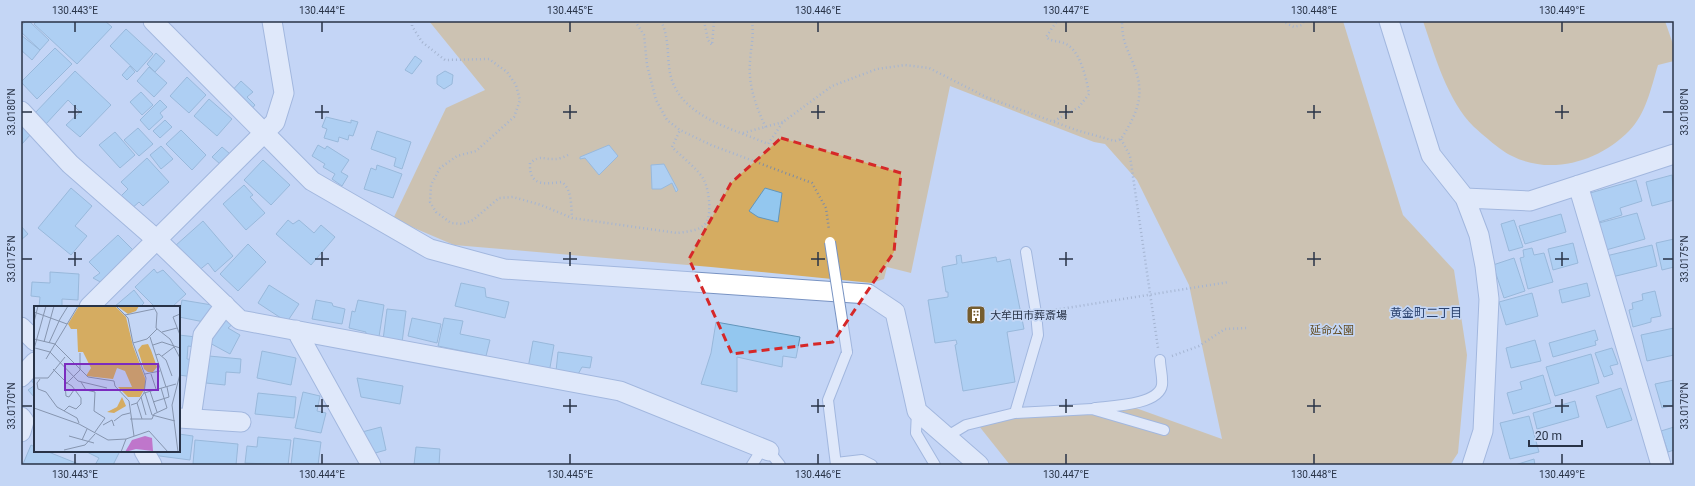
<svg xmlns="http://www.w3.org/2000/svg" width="1695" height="486" font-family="Roboto,'Noto Sans JP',sans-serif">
<rect width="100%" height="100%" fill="#c4d6f5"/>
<path fill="#d5ac61" d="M429 21H1343L1403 215 1454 270 1467 355 1458 453 1450 465H1010L975 421 1133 407 1222 439 1189 285 1137 180 1105 144 1094 142 950 86 911 273 887 267 884 279 872 283 711 267 454 245 393 219 446 108 485 90Z
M1423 21H1665L1674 47V61L1658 65C1651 88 1646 114 1629 131 1600 161 1551 176 1512 156 1501 151 1483 135 1474 127 1447 100 1435 56 1423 21Z"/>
<path fill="#93c7ef" stroke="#6295ba" d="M26 21H29L49 40 40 50 21 32V26Z
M37 21H105L112 27 77 64 34 24Z
M126 29 153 54 137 72 110 46Z
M21 35 40 50 32 60 21 50Z
M55 48 72 64 37 99 21 82Z
M156 53 165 61 155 72 147 64Z
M415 56 422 61 412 74 405 70Z
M130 66 135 72 127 80 122 75Z
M149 67 167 83 154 97 137 81Z
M75 71 111 105 80 137 66 125 80 112 68 100 45 125 34 114Z
M445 71 453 75 452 84 444 89 437 84V76Z
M187 77 206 95 189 113 170 96Z
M241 81 253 92 247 97 255 105 248 113 228 95Z
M141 92 153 105 142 115 130 102Z
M209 99 232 119 217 136 194 116Z
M160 100 167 107 160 113 163 117 149 130 140 120Z
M326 117 351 123V120L358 122 353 136 349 135 348 140 339 137 338 142 324 138 327 129 322 127Z
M165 120 172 127 160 138 153 131Z
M21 123 32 133 21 145Z
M138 128 153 144 139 156 124 140Z
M181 130 206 155 192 170 166 144Z
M377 131 411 142 402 169 394 166 396 158 371 149Z
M115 132 135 155 120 168 99 145Z
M318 145 325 149 327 146 349 160 341 172 348 176 342 186 332 179 335 174 323 167 325 164 312 156Z
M609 145 618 156 599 175 585 158 580 159V157Z
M161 146 173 159 161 169 150 155Z
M222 147 237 160 228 171 212 157Z
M147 158 169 182 143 206 139 202 130 210 119 198 128 189 121 182Z
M263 160 290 185 271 205 244 180Z
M664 164 678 190 676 192 672 183 661 189H652L651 165Z
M377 165 402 174 393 198 364 189 371 168 376 170Z
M1672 175 1674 200 1652 206 1646 182Z
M1636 180 1642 201 1620 208 1622 215 1599 222 1590 193Z
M244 185 253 195 250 197 265 213 246 230 223 204Z
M71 188 92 206 75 226 87 236 71 255 38 228Z
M765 188 782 193 778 222 758 217 749 211Z
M1637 213 1645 239 1606 250 1599 223Z
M1561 214 1566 232 1525 244 1519 226Z
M288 220 293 224 299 220 314 233 321 225 335 237 311 265 276 234Z
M1514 220 1523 247 1509 251 1501 224Z
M203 221 233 256 215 272 208 263 197 272 175 246Z
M21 226 28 234 21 240Z
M118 235 133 250 104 284 93 278 100 273 89 262Z
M1674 239V267L1662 270 1656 243Z
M1573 243 1578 263 1553 270 1548 249Z
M248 244 266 262 238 291 220 274Z
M1652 245 1657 266 1612 277 1606 256Z
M1532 248 1534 255 1544 253 1553 282 1528 289 1520 258 1524 257 1523 250Z
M961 255 962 263 996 257 997 262 1010 259 1024 329 1007 332 1015 382 963 391 955 345 957 344 956 340 935 343 928 300 948 297V292H946L942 267 957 264 956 256Z
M1514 258 1525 291 1504 298 1493 265Z
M154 269 157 273 163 270 186 294 172 307H155L135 287Z
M50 272 79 274 78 300 62 299V307H39L40 297 31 296 32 282 50 283Z
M461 283 485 288 486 297 509 302 505 318 455 306Z
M1587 283 1590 296 1562 303 1559 290Z
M269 285 299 304 287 322 258 303Z
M134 290 144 303 140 307H114Z
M1655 291 1661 316 1651 318V322L1633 327 1629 310 1633 309 1632 303 1643 300 1642 294Z
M1532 293 1538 316 1506 325 1499 302Z
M182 300 212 305 209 323 179 317Z
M316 300 332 303 333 306 345 309 342 324 312 319Z
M358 300 384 305 378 343 364 340 366 332 349 328 352 311 355 312Z
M387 309 406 311 402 343 383 340Z
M223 317 234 323 228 328 240 335 230 354 208 342Z
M412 318 441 324 437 343 408 336Z
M444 318 463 321 460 334 490 340 486 356 438 346Z
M716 322 800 337 796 358 783 356 782 367 737 357V392L701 384 711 353Z
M1674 328V355L1647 361 1641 335Z
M1595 330 1598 340 1595 341 1596 345 1553 357 1549 343Z
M179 335 196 337 195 347 188 346 187 359 195 360 193 377 179 375Z
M1535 340 1541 361 1511 368 1506 348Z
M533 341 554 345 549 373 528 368Z
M1612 348 1618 364 1610 366 1613 374 1604 377 1595 353Z
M262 351 296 358 291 385 257 378Z
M558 352 592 357 590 368 582 367 575 380 556 371Z
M1591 354 1599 383 1555 396 1546 367Z
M209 356 241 359 240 373 226 372 225 385 206 383Z
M35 375V398L28 390 35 385 30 379Z
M1543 375 1551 403 1513 414 1507 393 1522 389 1520 382Z
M357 378 403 386 400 404 361 397Z
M1674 380V405L1662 408 1655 384Z
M1621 388 1632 420 1607 428 1596 396Z
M303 392 320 396 317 411 326 413 321 433 295 428Z
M258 393 296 397 294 418 255 414Z
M1575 401 1579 417 1537 429 1533 413Z
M1529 416 1539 452 1510 459 1500 423Z
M381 427 386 450 368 455 362 432Z
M1674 427V450L1668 452 1661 431Z
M179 434 193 436 190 460 152 455 153 451H179Z
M258 437 291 440 288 465 245 463 247 446 257 447Z
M294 438 321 442 318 465H291Z
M195 440 238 444 236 465 193 464Z
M31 445 35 447V451H46L81 465 23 464Z
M416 447 440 449 439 465H414Z
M85 451H120L113 465H95L99 458Z
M1534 459 1535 465H1515Z"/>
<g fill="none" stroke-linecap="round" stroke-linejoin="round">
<defs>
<path id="lane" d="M1095 408C1111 406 1159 405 1162 385 1163 377 1160 367 1160 360
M917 411 916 433 935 465
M1015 413 1038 335 1036 313 1026 252
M946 437 966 425 1015 413 1092 409 1164 430
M769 451 780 465
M836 463 862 460 872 465
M752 465 762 449
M836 465 828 400 847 352"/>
<path id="street" d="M153 21 312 181 430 249 504 269 868 294 895 312 917 411 979 465
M1389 21 1431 155 1465 198 1479 235 1485 266 1489 299 1483 431 1472 465
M21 111 70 164 157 240 240 320 620 391 769 451
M1578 185 1661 465
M1465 198 1530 201 1674 154
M89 307 275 122 284 93 272 21
M21 327 35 341
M296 330 371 465
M21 377 35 362
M21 417 24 421 21 432
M179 418 241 422
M191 418 203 335 225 305
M144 451 152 465"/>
</defs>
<use href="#lane" stroke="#7893c3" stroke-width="12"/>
<use href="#street" stroke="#7893c3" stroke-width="21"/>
<path stroke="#7d8ca6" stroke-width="2.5" stroke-dasharray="1 3" stroke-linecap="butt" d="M412 21V26L422 42 445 60 489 59 507 72 516 85 520 100 514 117 476 151 457 156 440 168 431 185 430 202 436 212 451 223 462 224 473 220 499 198 513 197 541 205 572 218 677 233C685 232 698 231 704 225 713 218 709 190 704 180 699 170 681 156 672 147L680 130
M635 21 644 35 647 65 656 100 667 120 680 130 711 145 812 183 826 208 829 230
M661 21C669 36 667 56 670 73 679 117 732 128 768 144L783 122 832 86 877 69 905 65 929 68 986 97 1076 130 1115 141 1121 139C1138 112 1146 94 1133 63 1126 46 1122 40 1122 21
M704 21 708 40 712 45 714 21
M752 21C754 38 751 45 750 61 748 86 756 106 766 128
M1282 21 1294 27 1302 25 1304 21
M1054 121 1079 107 1089 94C1087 81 1081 54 1069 46 1062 40 1053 43 1046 37L1057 21
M743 133 783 122
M1121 139 1130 156 1158 348
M568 155C564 157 559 159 555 159 543 160 542 154 530 163 529 187 545 184 562 182 572 190 571 205 572 217
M1048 311 1229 282
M1172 356 1199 346 1225 329 1247 328"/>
<use href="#lane" stroke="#fff" stroke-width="10"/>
<use href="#street" stroke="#fff" stroke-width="19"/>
<defs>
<path id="lane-bridge" d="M830 242 847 352"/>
</defs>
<use href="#lane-bridge" stroke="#7893c3" stroke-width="12" stroke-linecap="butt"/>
<use href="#lane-bridge" stroke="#fff" stroke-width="10"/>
</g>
<path d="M0 0H1695V486H0ZM781 138 901 173 894 252 833 342 732 354 689 259 731 183Z" fill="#c4d6f5" fill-opacity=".55" fill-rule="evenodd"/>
<path fill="none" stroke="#d62828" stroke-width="3" stroke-dasharray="8 5" stroke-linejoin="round" d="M781 138 901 173 894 252 833 342 732 354 689 259 731 183Z"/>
<path fill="none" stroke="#283347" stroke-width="1.5" d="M75 22V32M322 22V32M570 22V32M818 22V32M1066 22V32M1314 22V32M1562 22V32M75 105V119M322 105V119M570 105V119M818 105V119M1066 105V119M1314 105V119M1562 105V119M22 112H32M68 112H82M315 112H329M563 112H577M811 112H825M1059 112H1073M1307 112H1321M1555 112H1569M1663 112H1673M75 252V266M322 252V266M570 252V266M818 252V266M1066 252V266M1314 252V266M1562 252V266M22 259H32M68 259H82M315 259H329M563 259H577M811 259H825M1059 259H1073M1307 259H1321M1555 259H1569M1663 259H1673M322 399V413M570 399V413M818 399V413M1066 399V413M1314 399V413M1562 399V413M22 406H32M315 406H329M563 406H577M811 406H825M1059 406H1073M1307 406H1321M1555 406H1569M1663 406H1673M75 454V464M322 454V464M570 454V464M818 454V464M1066 454V464M1314 454V464M1562 454V464"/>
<defs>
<symbol id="building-square" viewBox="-11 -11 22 22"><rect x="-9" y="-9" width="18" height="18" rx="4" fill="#755d2e" stroke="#c4d6f5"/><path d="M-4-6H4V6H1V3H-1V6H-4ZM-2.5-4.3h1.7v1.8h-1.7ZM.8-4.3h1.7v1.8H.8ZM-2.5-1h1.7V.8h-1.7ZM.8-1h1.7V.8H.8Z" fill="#fff"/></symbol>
</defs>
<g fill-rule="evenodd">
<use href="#building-square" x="965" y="304" width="22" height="22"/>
</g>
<g text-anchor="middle" stroke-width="3.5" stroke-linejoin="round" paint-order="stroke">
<g font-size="11" fill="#283347" stroke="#c4d6f5" text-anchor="start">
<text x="990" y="319">大牟田市葬斎場</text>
</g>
<g font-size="11" fill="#60481a" stroke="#c4d6f5">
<text x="1332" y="334">延命公園</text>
</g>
<g font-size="12" fill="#2b426d" stroke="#c4d6f5">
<text x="1426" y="317">黄金町二丁目</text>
</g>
</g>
<g transform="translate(34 306)">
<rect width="146" height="146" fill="#c4d6f5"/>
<path d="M45 0H81L92 11 99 40 111 72V82L106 91H94L84 81H98L91 65 83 62 79 73 52 70 57 62 49 46H44L43 23H37L34 18ZM83 0H105L102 5 94 8ZM108 39 114 38 117 44 123 61 119 66H114L110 63 104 44ZM88 91 92 100 80 107 73 106 83 101Z" fill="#d5ac61"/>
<path d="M111 130 118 132 119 145 102 143 91 146 98 134Z" fill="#bf76cb"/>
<path fill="none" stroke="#8695af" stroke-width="1" d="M82 0 94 12 99 37 112 72 110 87 103 97 97 99M119 0 123 7 122 22 136 33 146 52M0 6 33 18M146 8 139 11 146 29M91 9 120 3M26 13 34 0M0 16 4 0M128 26 143 22M116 31 132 81M0 33 21 38 54 71 80 75 81 80 95 95 100 130M10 36 20 0M15 37 26 13M99 37 113 33 123 23M119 39 128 36 146 42M1 42 16 46 44 75 73 82M0 43 12 0M122 49 125 48 132 54 138 70M128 50 140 41M12 53 44 0M19 63 33 77 46 64V47M111 68 126 65M117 68 122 83M0 72H14L31 51M6 73 3 77 4 83 12 86 23 101 43 112 45 117M47 76 52 84 61 86 60 105 71 112 61 126M116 85 123 106M110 87 142 78M111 87 118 109 141 115M107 91 112 109M119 96 135 91 133 81M103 97 108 113M0 102 45 118 74 134 92 133 115 125 134 146M30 105 35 100 42 103 47 98V92L38 80 33 77 31 79 32 90 35 91 40 84M120 108 133 102 127 82M96 113H118L120 108M80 115 88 109 96 107M69 119 78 114 80 120M35 130 60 137M48 134 53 123M30 144 51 139 61 128M87 146 92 133M144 146 138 99 146 68"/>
<path fill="#7b2cbf" fill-opacity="0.15" stroke="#7b2cbf" stroke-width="2" d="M31 58H124V84H31Z"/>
<rect width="146" height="146" fill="none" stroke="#283347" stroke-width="2"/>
</g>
<rect width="1695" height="486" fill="none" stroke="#c4d6f5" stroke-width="44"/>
<path d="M1529 440v6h53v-6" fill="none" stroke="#283347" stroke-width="2"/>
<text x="1535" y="440" font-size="12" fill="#283347" stroke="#c4d6f5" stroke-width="3" paint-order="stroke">20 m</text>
<rect x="22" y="22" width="1651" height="442" fill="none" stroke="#283347" stroke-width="1.5"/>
<g font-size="10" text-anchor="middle" fill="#283347">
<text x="75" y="14">130.443°E</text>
<text x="322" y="14">130.444°E</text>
<text x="570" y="14">130.445°E</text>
<text x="818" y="14">130.446°E</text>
<text x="1066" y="14">130.447°E</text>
<text x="1314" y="14">130.448°E</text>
<text x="1562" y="14">130.449°E</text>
<text transform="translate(11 112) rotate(-90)" y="4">33.0180°N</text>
<text transform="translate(1684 112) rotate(-90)" y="4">33.0180°N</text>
<text transform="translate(11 259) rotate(-90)" y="4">33.0175°N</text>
<text transform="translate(1684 259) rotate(-90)" y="4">33.0175°N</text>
<text transform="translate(11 406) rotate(-90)" y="4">33.0170°N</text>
<text transform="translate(1684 406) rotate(-90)" y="4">33.0170°N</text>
<text x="75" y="478">130.443°E</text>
<text x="322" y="478">130.444°E</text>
<text x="570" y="478">130.445°E</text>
<text x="818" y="478">130.446°E</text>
<text x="1066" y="478">130.447°E</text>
<text x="1314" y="478">130.448°E</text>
<text x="1562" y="478">130.449°E</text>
</g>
</svg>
